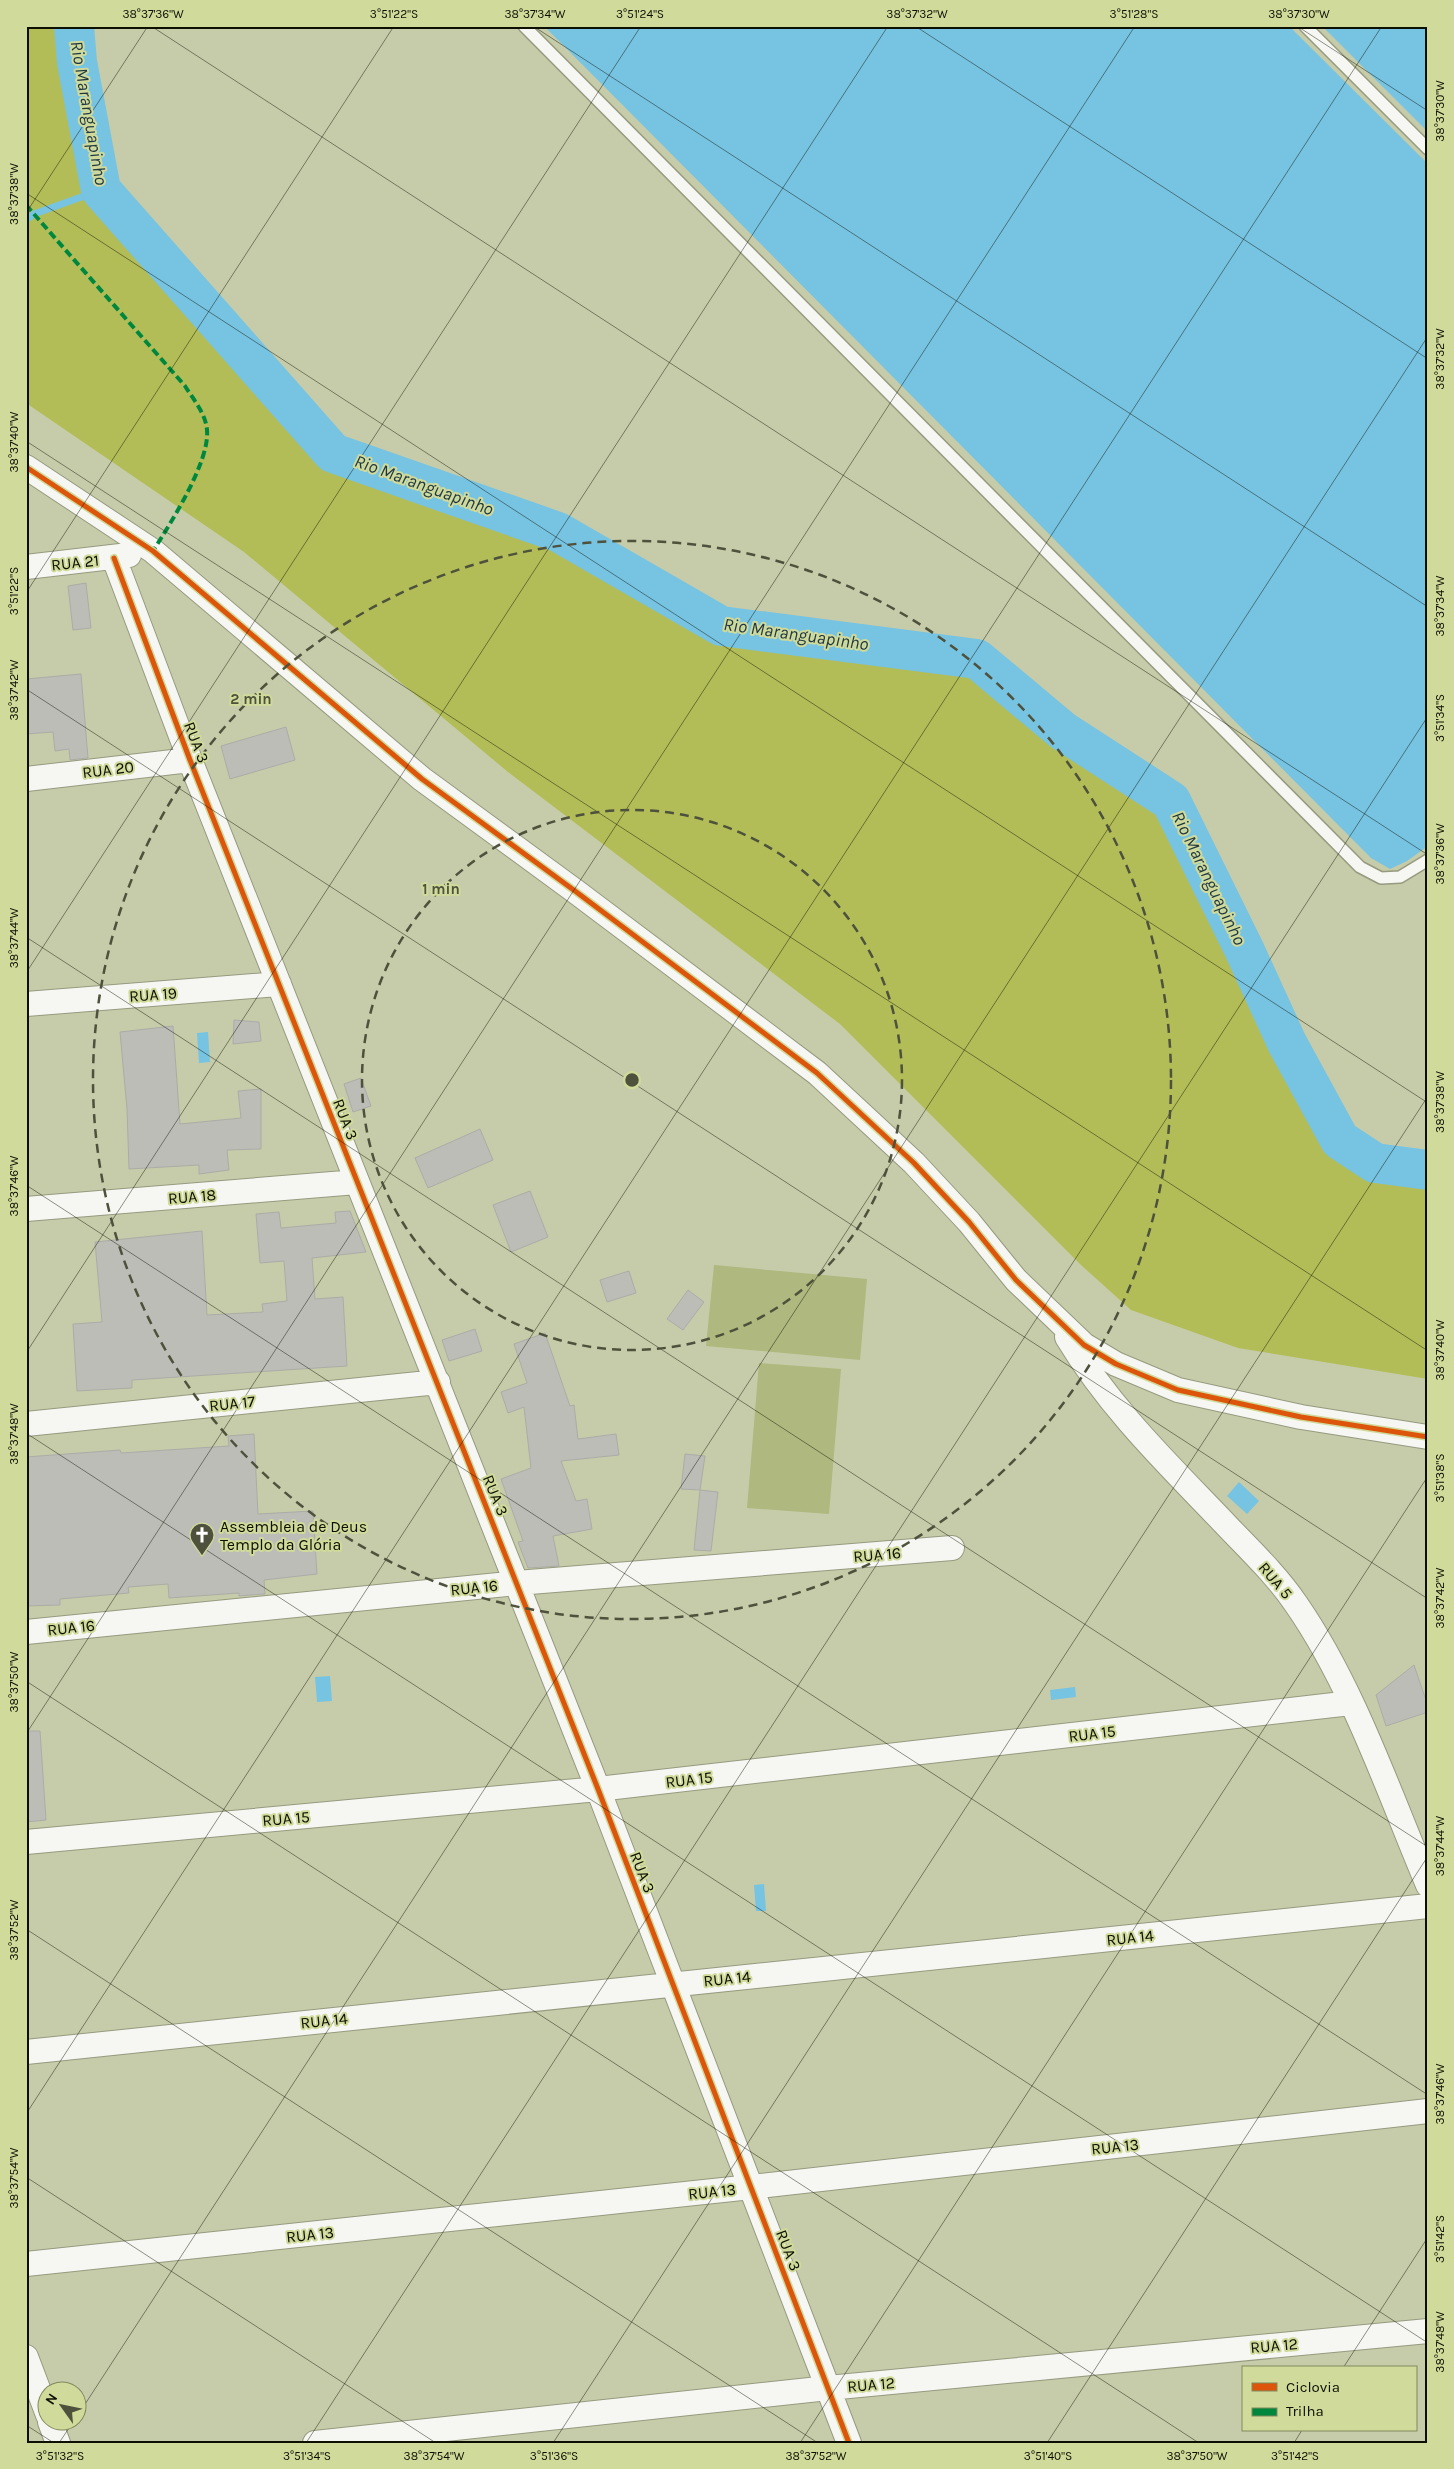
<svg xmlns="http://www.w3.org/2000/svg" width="1454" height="2469" font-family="Karla,sans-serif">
<rect width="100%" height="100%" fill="#c6cca9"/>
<path fill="#afb87e" d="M714 1265 867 1279 860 1360 706 1346Z
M759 1363 841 1369 829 1514 747 1508Z"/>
<path fill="#b2bd58" d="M26 26H74L77 62 101 190 332 453 558 532 721 626 977 659 1063 731 1171 801 1244 949 1287 1043 1340 1140 1375 1163 1428 1170V1379L1238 1348 1131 1310 1081 1265 840 1024 508 772 244 552 26 403Z"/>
<path fill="#77c3e2" d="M544 26H1289L1428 164V846L1407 861 1390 869 1371 858Z
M1322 26H1428V132Z
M208 1032 210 1062 199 1063 197 1033Z
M1239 1482 1259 1501 1247 1514 1227 1496Z
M330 1676 332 1701 317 1702 315 1677Z
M1075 1687 1076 1697 1051 1700 1050 1690Z
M764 1884 766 1911H756L754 1885Z"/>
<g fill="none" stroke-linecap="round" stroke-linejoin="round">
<path stroke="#77c3e2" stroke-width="7" d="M26 220 34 214 101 190"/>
<path stroke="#77c3e2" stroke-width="40" d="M74 26 77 62 101 190 333 453 558 532 721 626 977 659 1063 731 1171 801 1244 949 1287 1043 1340 1140 1375 1163 1428 1170"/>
</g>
<path fill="#bdbdb8" stroke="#acaca7" d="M86 583 91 628 73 630 68 586Z
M81 674 88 758 70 760 69 749 55 751 53 732 26 734V679Z
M286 727 295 760 230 779 221 746Z
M234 1020 259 1022 261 1041 233 1044Z
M173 1026 180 1124 241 1118 238 1091 261 1089V1149L227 1150 229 1170 199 1174V1165L129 1169 127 1109 120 1032Z
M361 1078 371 1106 353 1112 344 1084Z
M480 1129 493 1160 428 1188 415 1158Z
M530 1191 548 1237 511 1252 493 1205Z
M350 1211 366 1252 312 1258 315 1299 343 1297 347 1366 132 1380V1388L77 1391 73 1324 102 1322 95 1242 202 1231 207 1315 263 1312 262 1304 287 1301 284 1261 260 1263 256 1214 279 1212 281 1228 336 1223 335 1212Z
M629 1271 636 1293 607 1302 600 1280Z
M688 1290 704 1302 683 1330 667 1319Z
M475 1329 482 1351 449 1361 442 1340Z
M545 1333 570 1406 574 1405 578 1439 616 1434 619 1455 561 1461 576 1501 587 1499 592 1529 553 1536 559 1566 528 1568 518 1542 523 1541 501 1479 531 1468 524 1407 508 1413 501 1392 527 1383 514 1344Z
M254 1434 258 1514 313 1511 317 1574 264 1580 265 1594 251 1595 239 1596V1593L169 1598 168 1584 128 1587 129 1593 60 1599V1605L26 1606V1457L120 1450 121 1453 229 1446 228 1436Z
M685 1454 705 1456 700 1490 681 1489Z
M700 1490 718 1492 711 1551 694 1550Z
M1414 1665 1428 1706V1712L1386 1726 1376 1695Z
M26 1731H40L46 1820 26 1822Z"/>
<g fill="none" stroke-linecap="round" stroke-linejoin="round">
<defs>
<path id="service" d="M524 26 1360 867 1381 878 1400 877 1428 860
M1305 26 1428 149"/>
<path id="minor" d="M26 467 153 551 422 779 575 891 817 1073 914 1163 969 1222 1016 1280 1084 1345 1116 1364 1178 1390 1301 1417 1428 1437
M114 558 190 760 598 1789 849 2443
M26 567 129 555
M26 779 190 760
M26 1004 279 984
M26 1209 357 1182
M1067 1337C1111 1410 1170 1466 1228 1527 1252 1552 1277 1576 1296 1604 1353 1686 1389 1793 1428 1885
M26 1424 438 1382
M26 1632 517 1583 952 1548
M26 1842 598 1789 1351 1703
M26 2052 1428 1906
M26 2264 751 2187 1428 2111
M26 2357 48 2415
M50 2422 58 2443
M315 2443 828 2388 1428 2331"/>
</defs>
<use href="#service" stroke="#969a7f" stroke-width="14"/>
<use href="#minor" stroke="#969a7f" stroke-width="26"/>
<use href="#service" stroke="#f6f7f2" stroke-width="11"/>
<use href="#minor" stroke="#f6f7f2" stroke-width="24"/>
<path stroke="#00873e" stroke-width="4" stroke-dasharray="8 4" stroke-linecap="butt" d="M26 205 185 386C193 399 206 414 207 430 210 462 170 524 153 551"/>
<defs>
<path id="cycleway" d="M26 467 153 551 422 779 575 891 817 1073 914 1163 969 1222 1016 1280 1084 1345 1116 1364 1178 1390 1301 1417 1428 1437
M114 558 190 760 598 1789 849 2443"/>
</defs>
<use href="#cycleway" stroke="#cfda9b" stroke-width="8"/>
<use href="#cycleway" stroke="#dd550b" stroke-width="5"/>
</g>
<path fill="none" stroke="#0d0f00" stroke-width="1" stroke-opacity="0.45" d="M151 26 1428 855M533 26 1428 607M915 26 1428 359M1297 26 1428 111M26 193 1428 1103M26 213 148 26M26 441 1428 1351M26 593 394 26M26 689 1428 1599M26 937 1428 1847M26 973 641 26M26 1185 1428 2095M26 1353 888 26M26 1433 1428 2343M26 1681 1199 2443M26 1734 1135 26M26 1929 818 2443M26 2114 1382 26M26 2177 436 2443M1343 2368 1428 2237M78 2415 1428 336M26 2425 54 2443M59 2443 73 2422M306 2443 1428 716M553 2443 1428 1096M800 2443 1428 1476M1047 2443 1428 1856M1294 2443 1302 2430"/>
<g fill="none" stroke="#4e513b" stroke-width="2.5" stroke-dasharray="9 6">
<circle cx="632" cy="1080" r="270"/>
<circle cx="632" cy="1080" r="539"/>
</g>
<defs>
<symbol id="church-pin" viewBox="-11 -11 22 30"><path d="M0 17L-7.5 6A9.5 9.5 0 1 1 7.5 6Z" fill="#4e513b" stroke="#cfda9b"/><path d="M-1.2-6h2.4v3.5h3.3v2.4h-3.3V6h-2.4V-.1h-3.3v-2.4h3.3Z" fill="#fff"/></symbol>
</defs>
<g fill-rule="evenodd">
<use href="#church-pin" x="188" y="1521" width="28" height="38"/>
</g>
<g text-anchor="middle" stroke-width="4" stroke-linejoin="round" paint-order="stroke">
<g font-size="16" fill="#0d0f00" stroke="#cfda9b">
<text transform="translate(75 562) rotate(-6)" y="6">RUA 21</text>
<text transform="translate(197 742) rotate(69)" y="6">RUA 3</text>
<text transform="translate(108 769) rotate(-7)" y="6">RUA 20</text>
<text transform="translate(153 994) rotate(-4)" y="6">RUA 19</text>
<text transform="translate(346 1119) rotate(69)" y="6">RUA 3</text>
<text transform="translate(192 1196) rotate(-5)" y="6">RUA 18</text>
<text transform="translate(232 1403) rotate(-6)" y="6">RUA 17</text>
<text transform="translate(496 1495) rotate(68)" y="6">RUA 3</text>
<text transform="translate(877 1554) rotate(-5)" y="6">RUA 16</text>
<text transform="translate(1276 1580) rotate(50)" y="6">RUA 5</text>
<text transform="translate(474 1587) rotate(-6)" y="6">RUA 16</text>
<text transform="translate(71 1627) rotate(-6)" y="6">RUA 16</text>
<text transform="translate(1092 1733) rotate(-7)" y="6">RUA 15</text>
<text transform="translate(689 1779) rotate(-7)" y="6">RUA 15</text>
<text transform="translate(286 1818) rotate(-5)" y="6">RUA 15</text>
<text transform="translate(643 1872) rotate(69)" y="6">RUA 3</text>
<text transform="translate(1130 1937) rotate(-6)" y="6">RUA 14</text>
<text transform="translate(727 1978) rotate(-6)" y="6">RUA 14</text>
<text transform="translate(324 2020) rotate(-6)" y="6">RUA 14</text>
<text transform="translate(1115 2146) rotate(-6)" y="6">RUA 13</text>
<text transform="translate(712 2191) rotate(-6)" y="6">RUA 13</text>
<text transform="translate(310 2234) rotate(-6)" y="6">RUA 13</text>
<text transform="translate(789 2250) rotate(69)" y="6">RUA 3</text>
<text transform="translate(1274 2345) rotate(-5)" y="6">RUA 12</text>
<text transform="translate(871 2384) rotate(-5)" y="6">RUA 12</text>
</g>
<g font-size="16" fill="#0d0f00" stroke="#cfda9b" text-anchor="start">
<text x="220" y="1532">Assembleia de Deus<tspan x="220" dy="18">Templo da Glória</tspan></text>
</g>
<g font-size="18" font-style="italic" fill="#1f3643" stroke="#cfda9b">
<text transform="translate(89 113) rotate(80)" y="6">Rio Maranguapinho</text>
<text transform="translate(424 485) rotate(20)" y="6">Rio Maranguapinho</text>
<text transform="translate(796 634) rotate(8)" y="6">Rio Maranguapinho</text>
<text transform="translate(1209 878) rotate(64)" y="6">Rio Maranguapinho</text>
</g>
</g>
<circle cx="632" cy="1080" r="8" fill="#4e513b" stroke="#cfda9b" stroke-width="2.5"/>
<g font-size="15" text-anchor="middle" font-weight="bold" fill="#4e513b" stroke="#cfda9b" stroke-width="4" stroke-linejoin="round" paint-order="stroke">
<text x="251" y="704">2 min</text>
<text x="441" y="894">1 min</text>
</g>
<rect width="1454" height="2469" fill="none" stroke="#cfda9b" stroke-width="55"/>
<rect x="1242" y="2366" width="175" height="65" fill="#cfda9b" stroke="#81895d"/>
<rect x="1252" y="2383" width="25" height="8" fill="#dd550b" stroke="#81895d"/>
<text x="1286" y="2392" font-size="15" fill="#0d0f00">Ciclovia</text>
<rect x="1252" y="2408" width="25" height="8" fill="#00873e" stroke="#81895d"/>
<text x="1286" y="2416" font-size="15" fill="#0d0f00">Trilha</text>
<g transform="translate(62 2406) rotate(303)"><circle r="24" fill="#cfda9b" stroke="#81895d"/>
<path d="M0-4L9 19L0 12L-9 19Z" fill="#4e513b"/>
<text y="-8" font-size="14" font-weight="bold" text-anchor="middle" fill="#0d0f00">N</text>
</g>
<rect x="28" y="28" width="1398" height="2414" fill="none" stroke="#0d0f00" stroke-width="2"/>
<g font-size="12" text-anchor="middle" fill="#0d0f00">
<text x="153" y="18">38°37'36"W</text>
<text x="394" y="18">3°51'22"S</text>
<text x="535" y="18">38°37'34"W</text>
<text x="640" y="18">3°51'24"S</text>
<text x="917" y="18">38°37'32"W</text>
<text x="1134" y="18">3°51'28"S</text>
<text x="1299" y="18">38°37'30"W</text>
<text transform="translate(1440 111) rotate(-90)" y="4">38°37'30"W</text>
<text transform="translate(14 194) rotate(-90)" y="4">38°37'38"W</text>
<text transform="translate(1440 359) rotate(-90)" y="4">38°37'32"W</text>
<text transform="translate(14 442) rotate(-90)" y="4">38°37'40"W</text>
<text transform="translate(14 591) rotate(-90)" y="4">3°51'22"S</text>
<text transform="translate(1440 606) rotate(-90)" y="4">38°37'34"W</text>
<text transform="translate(14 690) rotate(-90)" y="4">38°37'42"W</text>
<text transform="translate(1440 718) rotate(-90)" y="4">3°51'34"S</text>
<text transform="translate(1440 854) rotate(-90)" y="4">38°37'36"W</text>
<text transform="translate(14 938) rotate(-90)" y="4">38°37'44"W</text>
<text transform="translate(1440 1102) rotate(-90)" y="4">38°37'38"W</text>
<text transform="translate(14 1186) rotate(-90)" y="4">38°37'46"W</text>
<text transform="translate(1440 1350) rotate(-90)" y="4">38°37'40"W</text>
<text transform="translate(14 1434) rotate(-90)" y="4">38°37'48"W</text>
<text transform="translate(1440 1478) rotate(-90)" y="4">3°51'38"S</text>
<text transform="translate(1440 1598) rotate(-90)" y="4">38°37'42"W</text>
<text transform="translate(14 1682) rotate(-90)" y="4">38°37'50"W</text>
<text transform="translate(1440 1846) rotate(-90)" y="4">38°37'44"W</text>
<text transform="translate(14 1930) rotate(-90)" y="4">38°37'52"W</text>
<text transform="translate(1440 2094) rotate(-90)" y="4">38°37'46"W</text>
<text transform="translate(14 2178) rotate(-90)" y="4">38°37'54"W</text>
<text transform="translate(1440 2239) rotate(-90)" y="4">3°51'42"S</text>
<text transform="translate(1440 2342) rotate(-90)" y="4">38°37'48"W</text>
<text x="60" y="2460">3°51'32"S</text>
<text x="307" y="2460">3°51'34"S</text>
<text x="434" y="2460">38°37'54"W</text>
<text x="554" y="2460">3°51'36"S</text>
<text x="816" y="2460">38°37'52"W</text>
<text x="1048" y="2460">3°51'40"S</text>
<text x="1197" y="2460">38°37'50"W</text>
<text x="1295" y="2460">3°51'42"S</text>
</g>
</svg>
